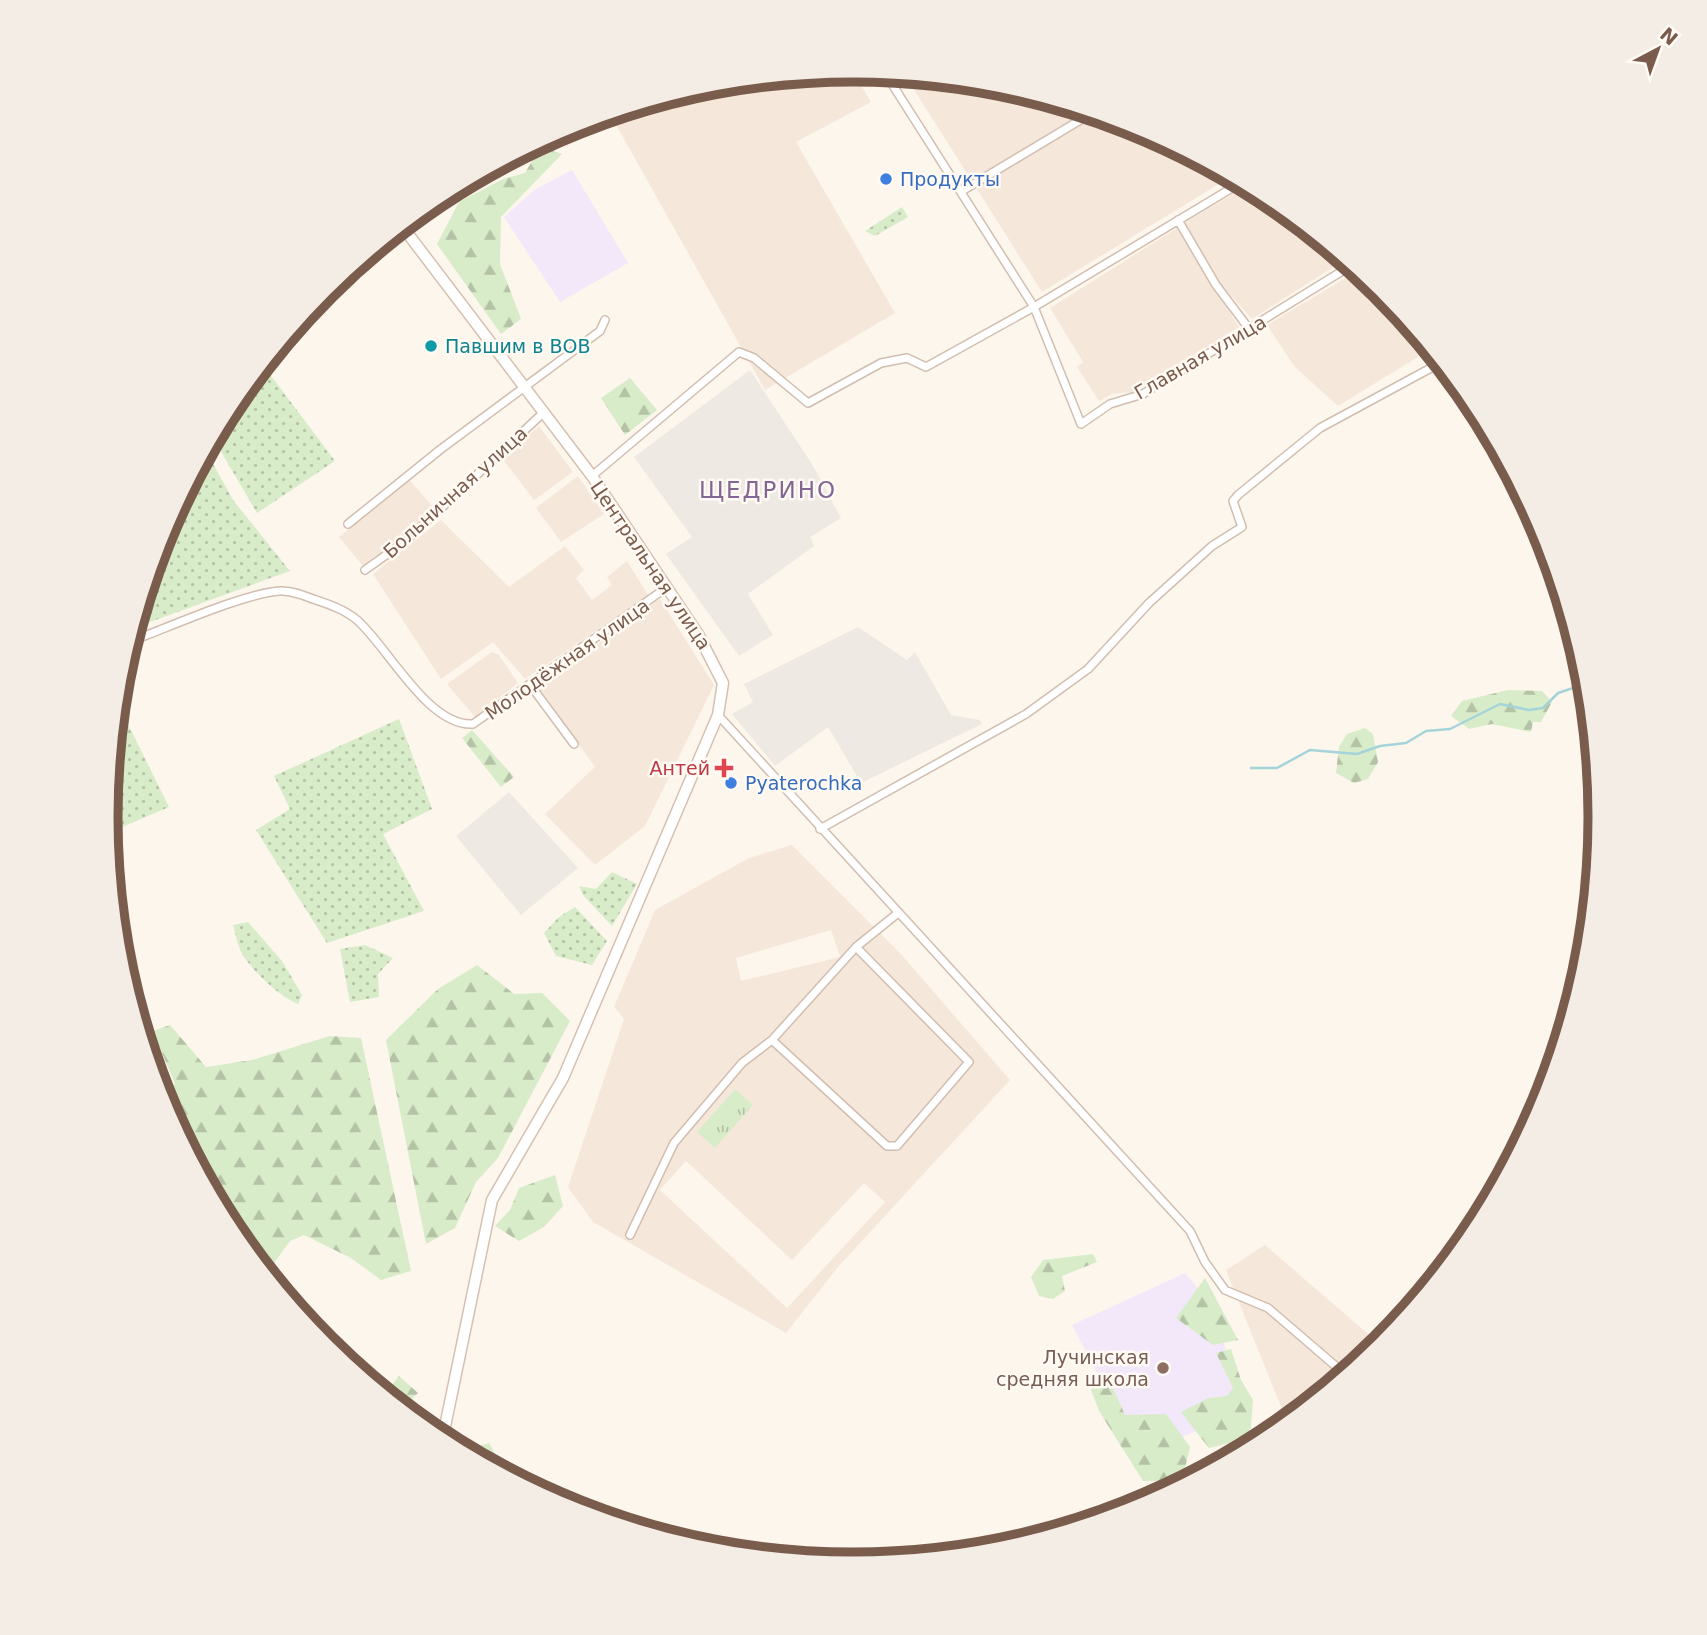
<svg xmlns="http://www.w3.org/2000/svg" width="1707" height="1635" font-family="'DejaVu Sans',sans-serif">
<defs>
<pattern id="grass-dots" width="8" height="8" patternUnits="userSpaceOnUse" patternTransform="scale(1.75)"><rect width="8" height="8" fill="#d8ecc9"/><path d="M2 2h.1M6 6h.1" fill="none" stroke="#b4c2a5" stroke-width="1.8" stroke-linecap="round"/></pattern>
<pattern id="forest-firs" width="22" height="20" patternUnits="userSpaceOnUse" patternTransform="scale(1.75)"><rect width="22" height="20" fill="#d8ecc9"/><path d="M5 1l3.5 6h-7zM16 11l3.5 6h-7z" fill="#b4c2a5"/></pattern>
<pattern id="park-tufts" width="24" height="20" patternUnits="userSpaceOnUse" patternTransform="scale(1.75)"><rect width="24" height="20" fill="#d8ecc9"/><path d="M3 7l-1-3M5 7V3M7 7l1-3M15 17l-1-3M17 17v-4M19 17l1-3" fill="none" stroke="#b4c2a5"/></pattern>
</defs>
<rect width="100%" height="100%" fill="#fdf6ec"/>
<path fill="#f5e8da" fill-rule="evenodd" d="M852 70 871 102 796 142 895 313 765 390 610 114 708 84Z
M908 75 1000 84 1140 127 1232 176 1042 292 906 77Z
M1249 185 1269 196 1346 259 1252 319 1220 283 1184 223Z
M1177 228 1239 327 1134 392 1112 394 1099 401 1077 367 1083 362 1050 308Z
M1359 270 1382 289 1431 349 1338 406 1294 366 1267 325Z
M539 426 573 472 534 500 502 458Z
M578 476 604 514 561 542 536 508Z
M409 479 434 508 381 556H375L363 566 339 537Z
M441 520 509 587 565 546 584 570 576 578 592 600 612 585 607 577 627 561 648 595 525 679 493 642 441 679 373 574Z
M660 599 714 685 645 826 595 865 545 814 595 767 538 687Z
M492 652 499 655 518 683 475 717 447 684Z
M792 845 900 953 1010 1080 838 1267 786 1333 593 1222 568 1187 624 1019 614 1007 655 910 749 858ZM831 930 840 957 741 981 736 958ZM686 1161 792 1260 864 1183 885 1202 787 1308 660 1190Z
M1265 1245 1382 1346 1263 1442 1286 1419 1226 1270Z"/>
<path fill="#efe9e4" d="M750 370 812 464 841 518 810 537 814 546 748 594 773 635 739 656 666 554 692 537 634 457Z
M858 627 907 660 915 652 951 715 980 720 982 724 861 783 828 727 775 766 732 714 753 702 744 684Z
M509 792 578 868 521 915 456 836Z"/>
<path fill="#f3e8fa" d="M572 170 628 263 560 302 504 217 534 190Z
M1185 1273 1209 1301 1247 1411 1139 1454 1072 1325Z"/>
<path fill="url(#grass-dots)" d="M902 207 908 217 875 236 865 231Z
M263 365 335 461 257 513 213 438 232 402Z
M206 451 233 500 290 571 139 626 136 620 163 531Z
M117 702 169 807 108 833 106 817Z
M399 719 432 809 383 834 424 911 327 943 256 830 290 809 274 776Z
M612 872 637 884 612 926 583 895 579 886 596 889Z
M575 907 607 941 592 965 556 956 544 933 559 917Z
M248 922 282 961 302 995 298 1004C278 995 257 975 244 957 238 948 236 935 233 925Z
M365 945 393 958 378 974 379 997 350 1002 340 949Z
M489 1443 505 1471 502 1473 461 1451Z"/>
<path fill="url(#forest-firs)" d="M541 146 562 154 501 217 500 264 521 319 501 334 437 244 459 202 503 179 525 173Z
M630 378 657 410 625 435 601 398Z
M1508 690 1542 691 1552 702 1541 722H1533L1531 732 1492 724 1469 729 1451 716 1462 701Z
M1365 728 1373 734 1378 762 1368 779 1354 783 1336 773 1339 747 1347 734Z
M472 730 514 777 501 787 462 738Z
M477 965 514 994 542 993 570 1021 498 1158 476 1182 455 1228 426 1244 386 1040 438 989Z
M170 1025 206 1067 252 1060 330 1036 361 1038 411 1271 381 1280 351 1258 304 1235 290 1241 266 1274 232 1232 163 1103 159 1092 175 1084 153 1031Z
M555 1175 563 1206 544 1227 519 1241 495 1226 510 1210 519 1188Z
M1093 1254 1097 1262 1062 1276 1065 1291 1053 1299 1039 1296 1031 1277 1043 1260Z
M1205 1278 1238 1340 1213 1345 1176 1318Z
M1231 1349 1241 1380 1253 1400 1251 1428 1241 1440 1209 1448 1181 1412 1208 1398 1227 1396 1233 1388 1216 1353Z
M1106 1372 1125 1415 1166 1414 1190 1447 1185 1468 1164 1481H1143L1099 1411 1088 1382Z
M399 1376 418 1393 402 1409 370 1383 376 1379 391 1386Z"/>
<path fill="url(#park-tufts)" d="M735 1089 753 1105 715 1148 697 1132Z"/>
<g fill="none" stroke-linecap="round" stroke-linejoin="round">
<path stroke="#a5d3da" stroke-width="2.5" d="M1251 768H1277L1310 750 1357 754 1380 746 1406 743 1426 731 1450 729 1500 704 1529 710 1543 708 1558 693 1588 683"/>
<defs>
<path id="street" d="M885 73 1034 307 1081 424 1110 404 1143 394 1352 265
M962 191 1092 113
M1178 220 1216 285 1250 330
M592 476 739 352 754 358 808 403 881 363 907 358 926 367 1034 307 1242 182
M348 524 441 449 600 331 605 320
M365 570 407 540 543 413
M129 642C165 629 249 591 282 591 293 591 303 595 313 599 328 604 344 609 357 620 388 647 428 727 473 724L666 588
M531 686 574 744
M718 715 1190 1231 1205 1262 1225 1290 1268 1308 1346 1375
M820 829 1026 714 1088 669 1149 603 1212 546 1242 527 1233 501 1238 495 1320 428 1442 362
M772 1040 887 1146H897L969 1062 856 947
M630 1235 674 1143 742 1063 772 1040 856 947 898 913"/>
<path id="secondary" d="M402 226 592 476 698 634 723 683 718 715 563 1078 492 1200 442 1441"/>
</defs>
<use href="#street" stroke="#d1beb0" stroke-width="10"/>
<use href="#secondary" stroke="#d6c0b0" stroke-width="13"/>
<use href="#street" stroke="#fff" stroke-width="7"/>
<use href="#secondary" stroke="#fff" stroke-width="10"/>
</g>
<g fill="#3f7fe0" stroke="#fffaf3" stroke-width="2.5">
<circle cx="886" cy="179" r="7"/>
<circle cx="731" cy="783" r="7"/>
</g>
<circle fill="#0f9aa8" stroke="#fffaf3" stroke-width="2.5" cx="431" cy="346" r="7"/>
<path fill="#e0444e" stroke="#fffaf3" stroke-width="2.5" d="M720.5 757.5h7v7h7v7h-7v7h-7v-7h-7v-7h7z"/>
<circle fill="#8d6e63" stroke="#fffaf3" stroke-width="2.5" cx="1163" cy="1368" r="7"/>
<g text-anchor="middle" stroke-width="5" stroke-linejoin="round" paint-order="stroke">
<g font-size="19" fill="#366cbe" stroke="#fffaf3" text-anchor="start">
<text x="900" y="186">Продукты</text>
<text x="745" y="790">Pyaterochka</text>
</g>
<g font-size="19" fill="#0d838f" stroke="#fffaf3" text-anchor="start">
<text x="445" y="353">Павшим в ВОВ</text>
</g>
<g font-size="19" fill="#7a5c4d" stroke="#fffaf3">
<text transform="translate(1200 357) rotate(-30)" y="7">Главная улица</text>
<text transform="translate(455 492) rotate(-42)" y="7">Больничная улица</text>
<text transform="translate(651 565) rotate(56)" y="7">Центральная улица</text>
<text transform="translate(567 659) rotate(-35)" y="7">Молодёжная улица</text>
</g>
<g font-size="19" fill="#be3a42" stroke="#fffaf3" text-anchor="end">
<text x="710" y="775">Антей</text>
</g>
<g font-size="19" fill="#785e54" stroke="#fffaf3" text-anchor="end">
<text x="1149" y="1364">Лучинская<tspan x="1149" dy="22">средняя школа</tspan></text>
</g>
<g font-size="23" letter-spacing="2" fill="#846695" stroke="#fffaf3">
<text x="768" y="498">ЩЕДРИНО</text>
</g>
</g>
<path d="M0 0H1707V1635H0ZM118 817a735 735 0 1 1 1470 0a735 735 0 1 1-1470 0Z" fill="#f4ede6" fill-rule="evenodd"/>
<path fill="none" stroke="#7a5c4d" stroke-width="9" d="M118 817a735 735 0 1 1 1470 0a735 735 0 1 1-1470 0Z"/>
<g transform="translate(1658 49) rotate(41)" stroke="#fffaf3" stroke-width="5" paint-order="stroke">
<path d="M0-5L12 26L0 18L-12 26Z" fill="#7a5c4d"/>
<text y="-10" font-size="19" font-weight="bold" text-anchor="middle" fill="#7a5c4d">N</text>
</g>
</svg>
